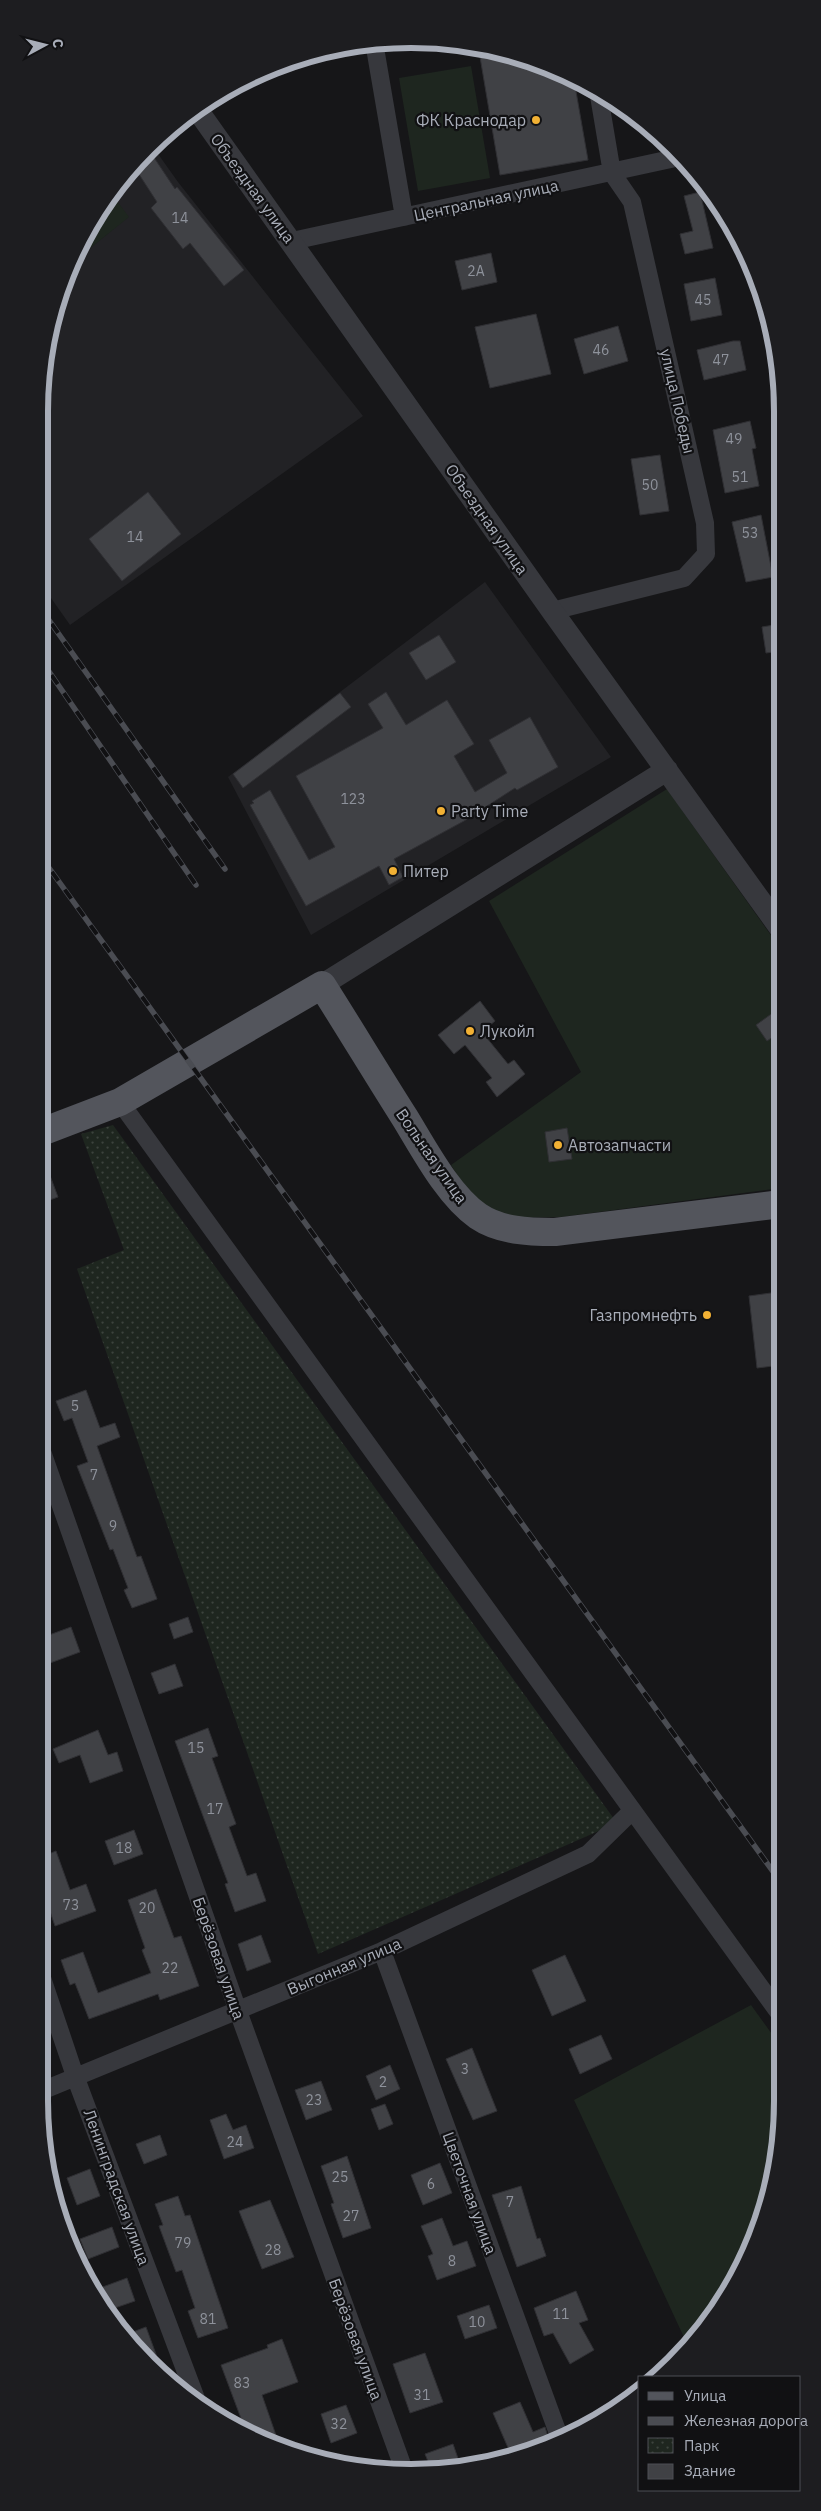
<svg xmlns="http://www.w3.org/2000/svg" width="821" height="2511" font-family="'IBM Plex Sans',sans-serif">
<defs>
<pattern id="park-dots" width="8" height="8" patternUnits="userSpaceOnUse" patternTransform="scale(1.25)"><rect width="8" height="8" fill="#1e261f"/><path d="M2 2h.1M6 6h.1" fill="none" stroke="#3c433d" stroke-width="1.8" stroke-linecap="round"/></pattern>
</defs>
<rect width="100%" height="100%" fill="#161618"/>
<path fill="#222225" d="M151 144 178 182 363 416 70 625 39 581V411L46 338 68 266 128 217 111 193Z
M485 582 611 757 311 935 228 777Z"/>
<path fill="#1e261f" d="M471 66 490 178 418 191 399 78Z
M111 193 129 217 68 266 102 204Z
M667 789 780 948 781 1188 561 1217 500 1218 473 1200 451 1165 581 1072 489 901Z
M751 2005 782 2048V2101L775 2173 754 2243 719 2307 688 2346 574 2100Z"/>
<path fill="url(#park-dots)" d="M113 1125 617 1823 318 1954 77 1269 124 1250 81 1134Z"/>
<path fill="#404145" stroke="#303034" d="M478 45 574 80 588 160 500 175Z
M149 150 175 189 177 187 244 270 224 286 190 243 183 249 151 208 157 202 133 165Z
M700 192 713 248 685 254 680 234 693 231 684 196Z
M491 253 497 282 462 290 455 261Z
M715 278 722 315 691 321 684 284Z
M536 314 551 374 490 388 475 327Z
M618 326 628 361 584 374 574 339Z
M733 341H740L746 370 704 380 697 350Z
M750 421 756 448 752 449 759 486 725 493 713 430Z
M660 455 669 511 640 515 631 459Z
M148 492 181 534 122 581 89 539Z
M761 515 773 577 746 582 732 522Z
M780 624V651L766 653 762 627Z
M439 635 456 662 426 680 409 653Z
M386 692 406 725 447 700 474 744 454 756 475 792 507 773 489 740 530 717 558 767 517 790 515 788 464 821 394 859 403 877 389 885 379 866 306 906 250 805 254 803 252 801 270 790 309 860 335 847 296 776 383 728 368 704Z
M340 693 351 707 243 788 233 774Z
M480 1001 495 1021 482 1032 508 1064 514 1060 525 1074 497 1097 486 1082 492 1078 465 1045 454 1054 438 1035Z
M774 1012 780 1022V1032L767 1041 756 1025Z
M567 1128 572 1159 549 1162 545 1132Z
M40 1149 58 1197 39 1204V1150Z
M778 1292 781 1318V1365L757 1368 749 1296Z
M86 1390 100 1428 115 1423 120 1437 97 1446 137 1557 141 1556 157 1599 132 1608 124 1590 128 1588 113 1549 110 1550 77 1466 88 1462 72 1418 64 1421 56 1401Z
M188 1617 193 1632 174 1639 169 1624Z
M71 1627 80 1652 50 1663 41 1638Z
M175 1664 183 1686 159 1694 151 1673Z
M208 1728 218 1756 212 1758 236 1824 229 1827 247 1876 256 1873 266 1901 235 1912 225 1884 228 1883 175 1741Z
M98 1730 108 1755 117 1752 123 1771 90 1783 80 1755 59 1763 53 1749Z
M134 1830 143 1854 114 1865 105 1841Z
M56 1851 70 1890 86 1884 96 1911 55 1926 43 1891 39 1893V1858Z
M156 1889 174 1938 181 1936 199 1986 160 2000 158 1994 89 2019 75 1983 70 1985 61 1960 83 1952 98 1993 151 1973 142 1950 145 1948 128 1900Z
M261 1935 271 1962 247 1971 238 1944Z
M565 1955 586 2001 552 2016 532 1970Z
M601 2035 612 2059 580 2074 569 2049Z
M472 2048 497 2111 473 2120 446 2059Z
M390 2065 400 2089 376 2100 366 2076Z
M321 2081 332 2110 306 2120 295 2090Z
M385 2104 393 2124 379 2130 371 2109Z
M226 2114 233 2130 246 2125 254 2148 224 2159 210 2120Z
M160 2135 167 2155 144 2164 136 2144Z
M347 2156 371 2228 343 2238 331 2204 334 2203 321 2166Z
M440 2163 452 2193 423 2205 411 2175Z
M90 2169 100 2196 77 2205 67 2178Z
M521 2186 537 2239 540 2238 546 2256 517 2267 492 2195Z
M178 2196 185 2216 190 2215 228 2328 198 2338 188 2311 195 2308 182 2270 176 2272 159 2226 163 2225 155 2204Z
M270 2200 294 2257 262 2269 239 2211Z
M442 2218 453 2246 467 2241 476 2266 437 2280 428 2256 433 2254 421 2226Z
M112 2227 119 2247 88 2259 80 2239Z
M127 2278 135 2301 109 2310 100 2288Z
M576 2291 588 2320 579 2323 594 2350 570 2364 553 2333 544 2336 534 2308Z
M489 2305 497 2328 465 2339 457 2316Z
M146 2327 164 2376 131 2346 125 2335Z
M282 2339 298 2382 262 2395 279 2444 246 2434 232 2425 242 2421 221 2365 268 2348 267 2345Z
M425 2353 443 2402 410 2413 393 2364Z
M520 2402 533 2432 545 2427 549 2440 512 2457 493 2413Z
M346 2405 357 2433 331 2443 321 2414Z
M453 2444 461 2467 432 2471 425 2454Z"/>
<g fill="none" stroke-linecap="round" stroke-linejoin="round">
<path stroke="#37383d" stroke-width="18" d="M374 42 404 217
M292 241 680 157
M552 611 684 578 706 554 705 523 632 202 612 173 598 90
M120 1102 782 2017
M39 1443 238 2011 404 2470
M382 1951 559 2436
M39 1969 75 2076 198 2404
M39 2092 382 1951 588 1854 632 1811"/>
<path stroke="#37383d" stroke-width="22" d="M196 108 552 611 780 928
M322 985 667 770"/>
<path stroke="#53555c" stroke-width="28" d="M39 1133 120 1102 322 985C350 1029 377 1074 405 1118 424 1149 448 1195 478 1216 500 1231 529 1232 555 1232L781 1204"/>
<defs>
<path id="rail" d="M39 606 225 869
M39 657 196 885
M39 854 782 1884"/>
</defs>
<use href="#rail" stroke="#4a4c52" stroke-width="5.5"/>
<use href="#rail" stroke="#111113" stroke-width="4" stroke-dasharray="11" stroke-linecap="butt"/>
</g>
<g fill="#f2b134" stroke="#111113" stroke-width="2">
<circle cx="536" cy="120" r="5"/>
<circle cx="441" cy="811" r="5"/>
<circle cx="393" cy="871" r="5"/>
<circle cx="470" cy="1031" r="5"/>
<circle cx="558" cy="1145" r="5"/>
<circle cx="707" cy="1315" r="5"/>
</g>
<g text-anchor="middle" stroke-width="4.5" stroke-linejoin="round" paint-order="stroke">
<g font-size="14" fill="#8e929b">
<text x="180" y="223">14</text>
<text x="476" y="276">2А</text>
<text x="703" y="305">45</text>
<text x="601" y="355">46</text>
<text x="721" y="365">47</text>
<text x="734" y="444">49</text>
<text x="740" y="482">51</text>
<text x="650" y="490">50</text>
<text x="750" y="538">53</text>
<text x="135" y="542">14</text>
<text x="353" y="804">123</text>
<text x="75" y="1411">5</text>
<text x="94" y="1480">7</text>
<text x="113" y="1531">9</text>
<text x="196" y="1753">15</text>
<text x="215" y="1814">17</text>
<text x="124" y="1853">18</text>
<text x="71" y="1910">73</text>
<text x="147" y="1913">20</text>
<text x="170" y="1973">22</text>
<text x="465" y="2074">3</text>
<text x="383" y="2087">2</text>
<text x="314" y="2105">23</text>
<text x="235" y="2147">24</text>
<text x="340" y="2182">25</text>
<text x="431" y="2189">6</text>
<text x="510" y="2207">7</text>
<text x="351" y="2221">27</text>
<text x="183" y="2248">79</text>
<text x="273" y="2255">28</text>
<text x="452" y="2266">8</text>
<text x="561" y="2319">11</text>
<text x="208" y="2324">81</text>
<text x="477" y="2327">10</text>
<text x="242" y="2388">83</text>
<text x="422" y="2400">31</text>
<text x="339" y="2429">32</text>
</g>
<g font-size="16" fill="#a8adb8" stroke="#111113" text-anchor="start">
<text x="526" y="126" text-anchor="end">ФК Краснодар</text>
<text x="451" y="817">Party Time</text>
<text x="403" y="877">Питер</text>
<text x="480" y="1037">Лукойл</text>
<text x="568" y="1151">Автозапчасти</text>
<text x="697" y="1321" text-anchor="end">Газпромнефть</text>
</g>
<g font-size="16" fill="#a8adb8" stroke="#111113">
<text transform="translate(253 188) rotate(54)" y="6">Объездная улица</text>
<text transform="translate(486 200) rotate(-12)" y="6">Центральная улица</text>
<text transform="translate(678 401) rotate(77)" y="6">улица Победы</text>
<text transform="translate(487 519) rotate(55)" y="6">Объездная улица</text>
<text transform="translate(432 1156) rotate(55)" y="6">Вольная улица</text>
<text transform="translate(219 1958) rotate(71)" y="6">Берёзовая улица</text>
<text transform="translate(344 1966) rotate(-23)" y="6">Выгонная улица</text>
<text transform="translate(117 2187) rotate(70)" y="6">Ленинградская улица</text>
<text transform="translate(470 2193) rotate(70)" y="6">Цветочная улица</text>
<text transform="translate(356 2339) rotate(70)" y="6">Берёзовая улица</text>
</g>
</g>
<path d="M0 0H821V2511H0ZM411 48H411A363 363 0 0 1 774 411V2101A363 363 0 0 1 411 2464H411A363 363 0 0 1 48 2101V411A363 363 0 0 1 411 48Z" fill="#1d1d20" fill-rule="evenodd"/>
<path fill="none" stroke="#a8adb8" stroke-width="6" d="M411 48H411A363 363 0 0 1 774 411V2101A363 363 0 0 1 411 2464H411A363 363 0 0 1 48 2101V411A363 363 0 0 1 411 48Z"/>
<rect x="638" y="2376" width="162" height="115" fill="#111113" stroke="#4d4f55"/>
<rect x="648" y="2392" width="25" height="8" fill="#53555c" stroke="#4d4f55"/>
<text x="684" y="2401" font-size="15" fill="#a8adb8">Улица</text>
<rect x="648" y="2417" width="25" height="8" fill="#4a4c52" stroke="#4d4f55"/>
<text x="684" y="2426" font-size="15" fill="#a8adb8">Железная дорога</text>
<rect x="648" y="2438" width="25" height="15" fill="url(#park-dots)" stroke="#4d4f55"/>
<text x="684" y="2451" font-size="15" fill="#a8adb8">Парк</text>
<rect x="648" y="2464" width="25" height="15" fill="#404145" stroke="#4d4f55"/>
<text x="684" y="2476" font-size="15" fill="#a8adb8">Здание</text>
<g transform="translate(45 45) rotate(83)" stroke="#111113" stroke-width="4" paint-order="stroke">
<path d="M0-4L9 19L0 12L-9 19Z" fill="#a8adb8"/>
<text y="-8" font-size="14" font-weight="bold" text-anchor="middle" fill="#a8adb8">С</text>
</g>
</svg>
